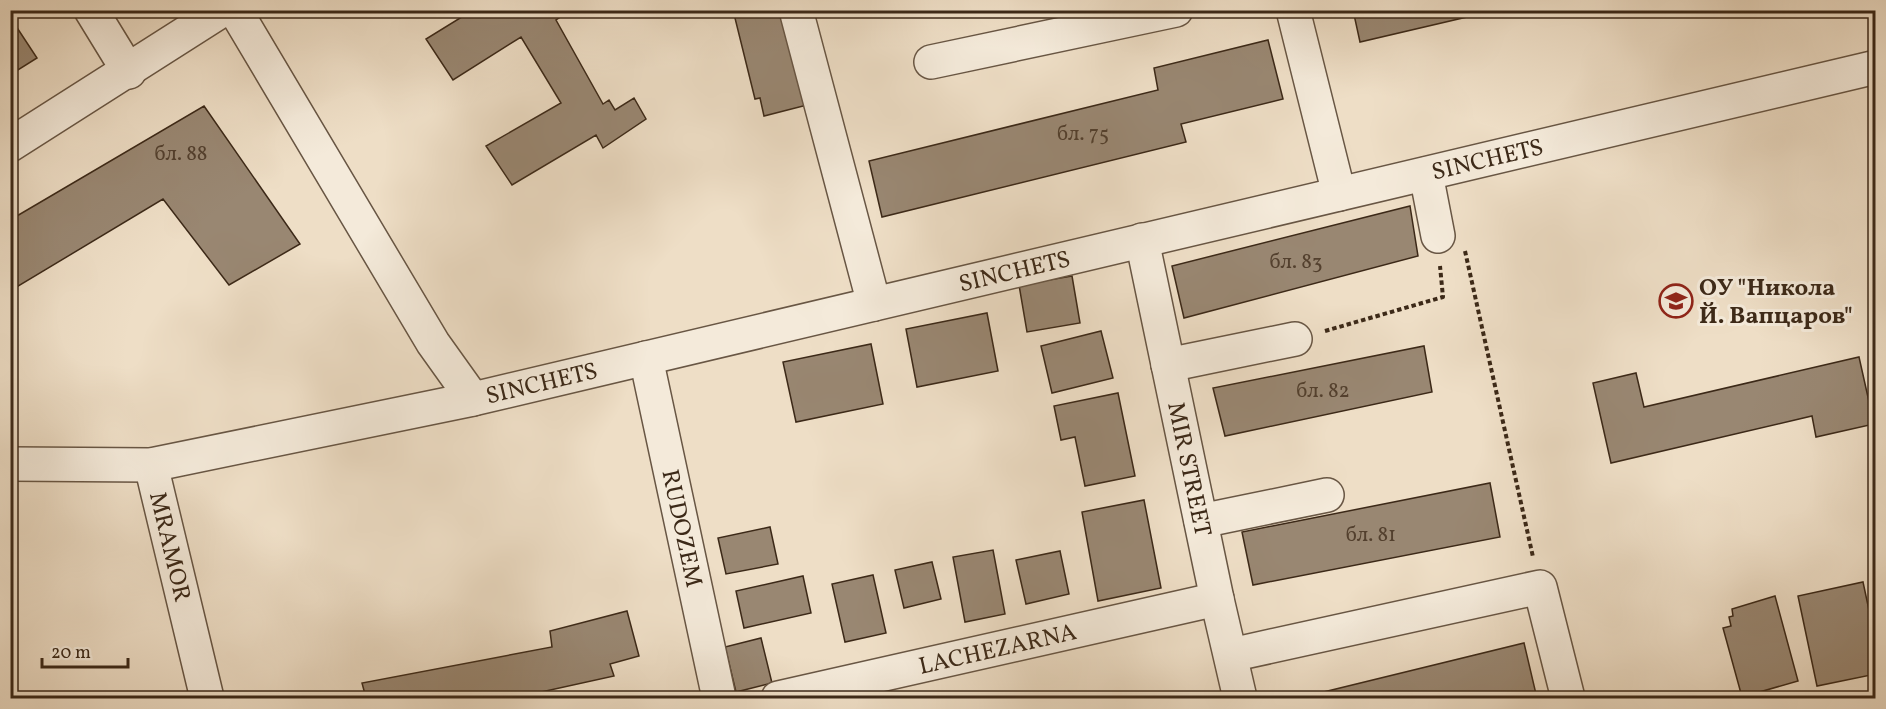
<svg xmlns="http://www.w3.org/2000/svg" width="1886" height="709" font-family="Vollkorn,serif">
<rect width="100%" height="100%" fill="#eedec6"/>
<filter id="stains"><feTurbulence type="fractalNoise" baseFrequency=".00333" numOctaves="4"/><feColorMatrix values="0 0 0 0 .2 0 0 0 0 .09 0 0 0 0 .02 0 0 0 .5 -.17"/></filter>
<radialGradient id="worn" r=".72"><stop offset=".6" stop-color="#630" stop-opacity="0"/><stop offset="1" stop-color="#630" stop-opacity=".3"/></radialGradient>
<path fill="#998772" stroke="#3c2918" stroke-width="1.5" d="M473 10H571L556 20 603 104 609 100 615 110 634 98 646 119 603 148 596 135 512 185 486 146 561 103 521 37 453 80 426 39Z
M733 10H788L811 104 764 116 760 98 755 99Z
M1353 10H1497L1360 42Z
M10 17 37 58 10 75Z
M1268 40 1283 99 1181 124 1186 142 882 217 869 161 1158 90 1154 68Z
M204 106 300 244 229 285 163 199 10 291V220Z
M1410 206 1418 256 1184 318 1172 266Z
M1072 276 1080 323 1027 332 1019 285Z
M987 313 998 371 917 387 906 329Z
M1101 331 1113 378 1052 393 1041 346Z
M871 344 883 404 796 422 783 362Z
M1424 346 1432 392 1225 436 1213 388Z
M1859 357 1874 424 1816 437 1812 416 1611 463 1593 383 1636 373 1644 407Z
M1118 393 1135 476 1085 486 1075 437 1061 440 1054 406Z
M1490 483 1500 537 1253 585 1242 532Z
M1144 500 1161 588 1098 601 1082 512Z
M770 527 778 564 726 574 718 538Z
M993 550 1005 614 965 622 953 557Z
M1060 551 1069 594 1026 604 1016 560Z
M932 562 941 599 904 608 895 570Z
M873 575 886 633 845 642 832 584Z
M803 576 811 613 744 628 736 591Z
M1863 582 1876 643V674L1817 686 1798 596Z
M1775 596 1798 681 1742 697 1723 628 1731 626 1729 617 1733 616 1732 609Z
M627 611 639 656 610 664 614 676 514 698H366L362 683 552 647 550 631Z
M761 638 772 683 736 692 725 647Z
M1524 643 1536 694 1521 698H1299Z"/>
<g fill="none" stroke-linecap="round" stroke-linejoin="round">
<defs>
<g id="street">
<path d="M91 10 129 72"/>
<path d="M235 10 433 343 473 399"/>
<path d="M796 10 874 304"/>
<path d="M1293 10 1339 194"/>
<path d="M931 62 1176 10"/>
<path d="M10 145 222 10"/>
<path d="M1426 174 1438 236"/>
<path id="s1" d="M1142 240 1217 599 1240 698"/>
<path id="s2" d="M646 358 719 698"/>
<path d="M1168 365 1295 339"/>
<path id="s3" d="M10 464 151 465 473 399 1876 67"/>
<path id="s4" d="M151 465 207 698"/>
<path d="M1201 521 1327 495"/>
<path d="M1231 655 1540 587 1568 698"/>
<path id="s5" d="M778 698 1217 599"/>
</g>
</defs>
<use href="#street" stroke="#685644" stroke-width="36"/>
<path stroke="#3c2918" stroke-width="4" stroke-dasharray="4.5 3" stroke-linecap="butt" d="M1465 251 1533 557
M1325 331 1443 297 1440 266"/>
<use href="#street" stroke="#f4eada" stroke-width="33"/>
</g>
<defs>
<symbol id="school-ring" viewBox="-11 -11 22 22"><circle r="9.5" fill="#f4eada" stroke="#8f2418" stroke-width="1.5"/><path d="M0-5L7-2L0 1L-7-2ZM-4 1L0 2.5L4 1V4Q0 6-4 4Z" fill="#8f2418"/></symbol>
</defs>
<g fill-rule="evenodd">
<use href="#school-ring" x="1657" y="282" width="38" height="38"/>
</g>
<g text-anchor="middle" stroke-width="6" stroke-linejoin="round" paint-order="stroke">
<g font-size="21" fill="#53402e">
<text x="1083" y="140">бл. 75</text>
<text x="181" y="160">бл. 88</text>
<text x="1296" y="268">бл. 83</text>
<text x="1323" y="397">бл. 82</text>
<text x="1371" y="541">бл. 81</text>
</g>
<g font-size="24" fill="#3c2918" stroke="#f4eada">
<text dy="8" stroke="none"><textPath href="#s3" startOffset="1512">SINCHETS</textPath></text>
<text dy="8" stroke="none"><textPath href="#s3" startOffset="1026">SINCHETS</textPath></text>
<text dy="8" stroke="none"><textPath href="#s3" startOffset="540">SINCHETS</textPath></text>
<text dy="8" stroke="none"><textPath href="#s1" startOffset="234">MIR STREET</textPath></text>
<text dy="8" stroke="none"><textPath href="#s2" startOffset="174">RUDOZEM</textPath></text>
<text dy="8" stroke="none"><textPath href="#s4" startOffset="84">MRAMOR</textPath></text>
<text dy="8" stroke="none"><textPath href="#s5" startOffset="225">LACHEZARNA</textPath></text>
</g>
<g font-size="24" font-weight="bold" fill="#3c2918" stroke="#f4eada" text-anchor="start">
<text x="1699" y="295">ОУ "Никола<tspan x="1699" dy="28">Й. Вапцаров"</tspan></text>
</g>
</g>
<rect width="1886" height="709" fill="none" stroke="#eedec6" stroke-width="36"/>
<rect x="12" y="12" width="1862" height="685" fill="none" stroke="#3c2918" stroke-width="3"/>
<rect x="18" y="18" width="1850" height="673" fill="none" stroke="#3c2918" stroke-width="1.5"/>
<path d="M42 658v9h86v-9" fill="none" stroke="#3c2918" stroke-width="3"/>
<text x="51" y="658" font-size="18" fill="#3c2918" stroke="#f4eada" stroke-width="4.5" paint-order="stroke">20 m</text>
<rect width="100%" height="100%" filter="url(#stains)"/>
<rect width="100%" height="100%" fill="url(#worn)"/>
</svg>
